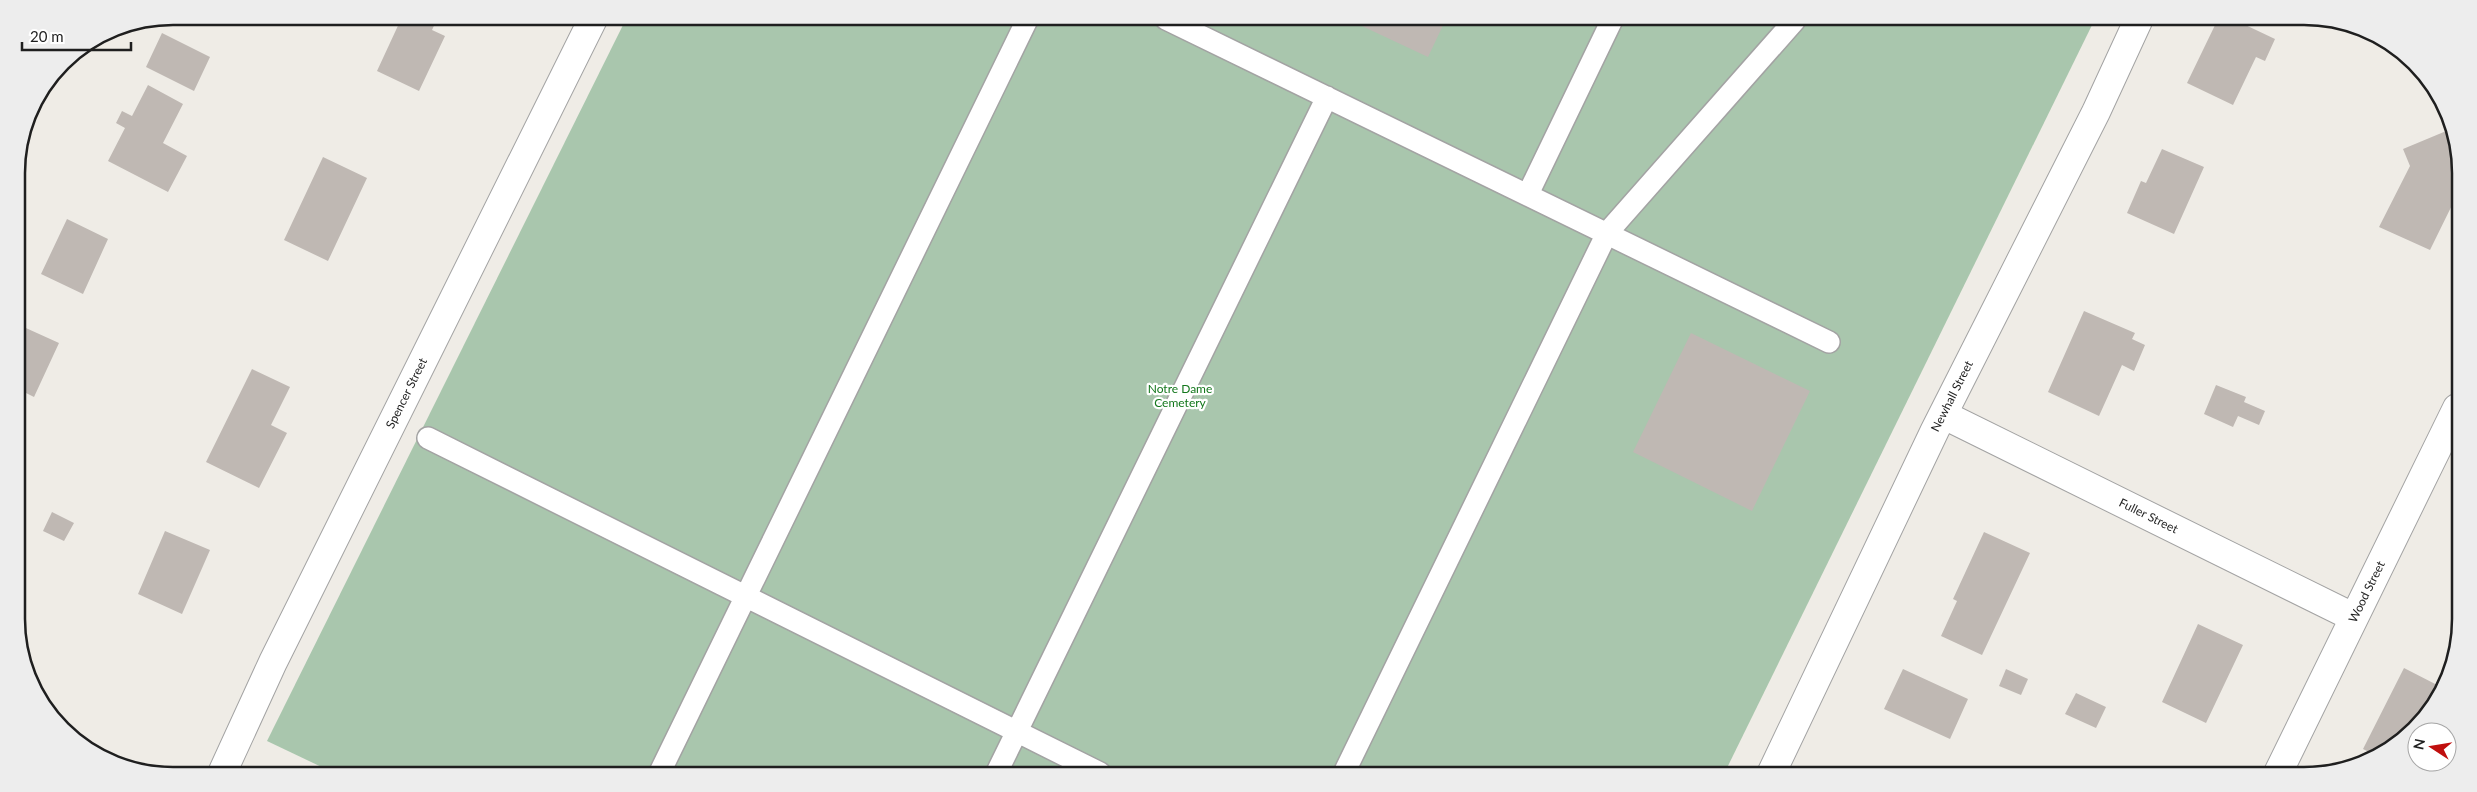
<svg xmlns="http://www.w3.org/2000/svg" width="2477" height="792" font-family="Lato,sans-serif">
<rect width="100%" height="100%" fill="#efece6"/>
<path fill="#a9c6ad" d="M627 17 2094 21 1724 774 330 771 267 741Z"/>
<path fill="#bfb8b3" d="M402 17H438L432 30 445 36 419 91 377 71Z
M1347 19H1446L1428 57Z
M2217 21H2237L2275 39 2265 61 2256 57 2233 105 2187 83Z
M162 33 210 57 194 91 146 67Z
M148 85 183 104 163 143 187 156 168 192 108 161 125 128 116 123 122 111 132 116Z
M2451 129 2458 143V169L2453 170 2452 176 2458 178V193L2430 250 2379 227 2410 166 2403 149Z
M2162 149 2204 167 2174 234 2127 213 2141 181 2146 183Z
M323 157 367 178 328 261 284 240Z
M67 219 108 239 83 294 41 274Z
M2084 311 2135 333 2132 339 2145 345 2134 371 2122 365 2099 416 2048 392Z
M17 324 59 343 34 397 18 389Z
M1691 333 1810 391 1752 511 1633 452Z
M252 369 290 387 271 425 287 433 259 488 206 462Z
M2216 385 2246 397 2244 402 2265 411 2259 425 2238 416 2233 427 2204 414Z
M52 512 74 523 64 541 43 531Z
M165 531 210 550 182 614 138 594Z
M1984 532 2030 553 1982 655 1941 636 1957 601 1953 599Z
M2198 624 2243 645 2206 723 2162 702Z
M2404 668 2443 688 2434 706 2399 743 2377 756 2363 749Z
M1903 669 1968 699 1950 739 1884 709Z
M2006 669 2028 679 2021 695 1999 686Z
M2076 693 2106 707 2096 728 2065 714Z"/>
<g fill="none" stroke-linecap="round" stroke-linejoin="round">
<defs>
<path id="lane" d="M1166 19 1829 342
M1528 194 1612 20
M428 438 1100 773
M660 772 1028 18
M997 772 1327 97
M1344 773 1607 233 1795 20"/>
<g id="street">
<path id="s1" d="M1944 415 2353 617"/>
<path id="s2" d="M223 771 273 662 594 17"/>
<path id="s3" d="M1771 774 1935 430 2096 112 2138 21"/>
<path id="s4" d="M2277 775 2457 408"/>
</g>
</defs>
<use href="#lane" stroke="#a3a3a3" stroke-width="24"/>
<use href="#street" stroke="#a3a3a3" stroke-width="30"/>
<use href="#lane" stroke="#fff" stroke-width="21"/>
<use href="#street" stroke="#fff" stroke-width="28"/>
</g>
<g text-anchor="middle" stroke-width="4.5" stroke-linejoin="round" paint-order="stroke">
<g font-size="12" fill="#13771c" stroke="#fff">
<text x="1180" y="393">Notre Dame<tspan x="1180" dy="14">Cemetery</tspan></text>
</g>
<g font-size="12" fill="#1f1f1f" stroke="#fff">
<text dy="4" stroke="none"><textPath href="#s2" startOffset="420">Spencer Street</textPath></text>
<text dy="4" stroke="none"><textPath href="#s3" startOffset="419">Newhall Street</textPath></text>
<text dy="4" stroke="none"><textPath href="#s1" startOffset="228">Fuller Street</textPath></text>
<text dy="4" stroke="none"><textPath href="#s4" startOffset="204">Wood Street</textPath></text>
</g>
</g>
<path d="M0 0H2477V792H0ZM173 25H2304A148 148 0 0 1 2452 173V619A148 148 0 0 1 2304 767H173A148 148 0 0 1 25 619V173A148 148 0 0 1 173 25Z" fill="#ededed" fill-rule="evenodd"/>
<path fill="none" stroke="#1f1f1f" stroke-width="2.5" d="M173 25H2304A148 148 0 0 1 2452 173V619A148 148 0 0 1 2304 767H173A148 148 0 0 1 25 619V173A148 148 0 0 1 173 25Z"/>
<g transform="translate(2432 747) rotate(282)"><circle r="24" fill="#ffffff" stroke="#a5a5a5"/>
<path d="M0-4L9 19L0 12L-9 19Z" fill="#c00f0e"/>
<text y="-8" font-size="14" font-weight="bold" text-anchor="middle" fill="#1f1f1f">N</text>
</g>
<path d="M22 42v8h109v-8" fill="none" stroke="#1f1f1f" stroke-width="2.5"/>
<text x="30" y="42" font-size="15" fill="#1f1f1f" stroke="#ffffff" stroke-width="4" paint-order="stroke">20 m</text>
</svg>
